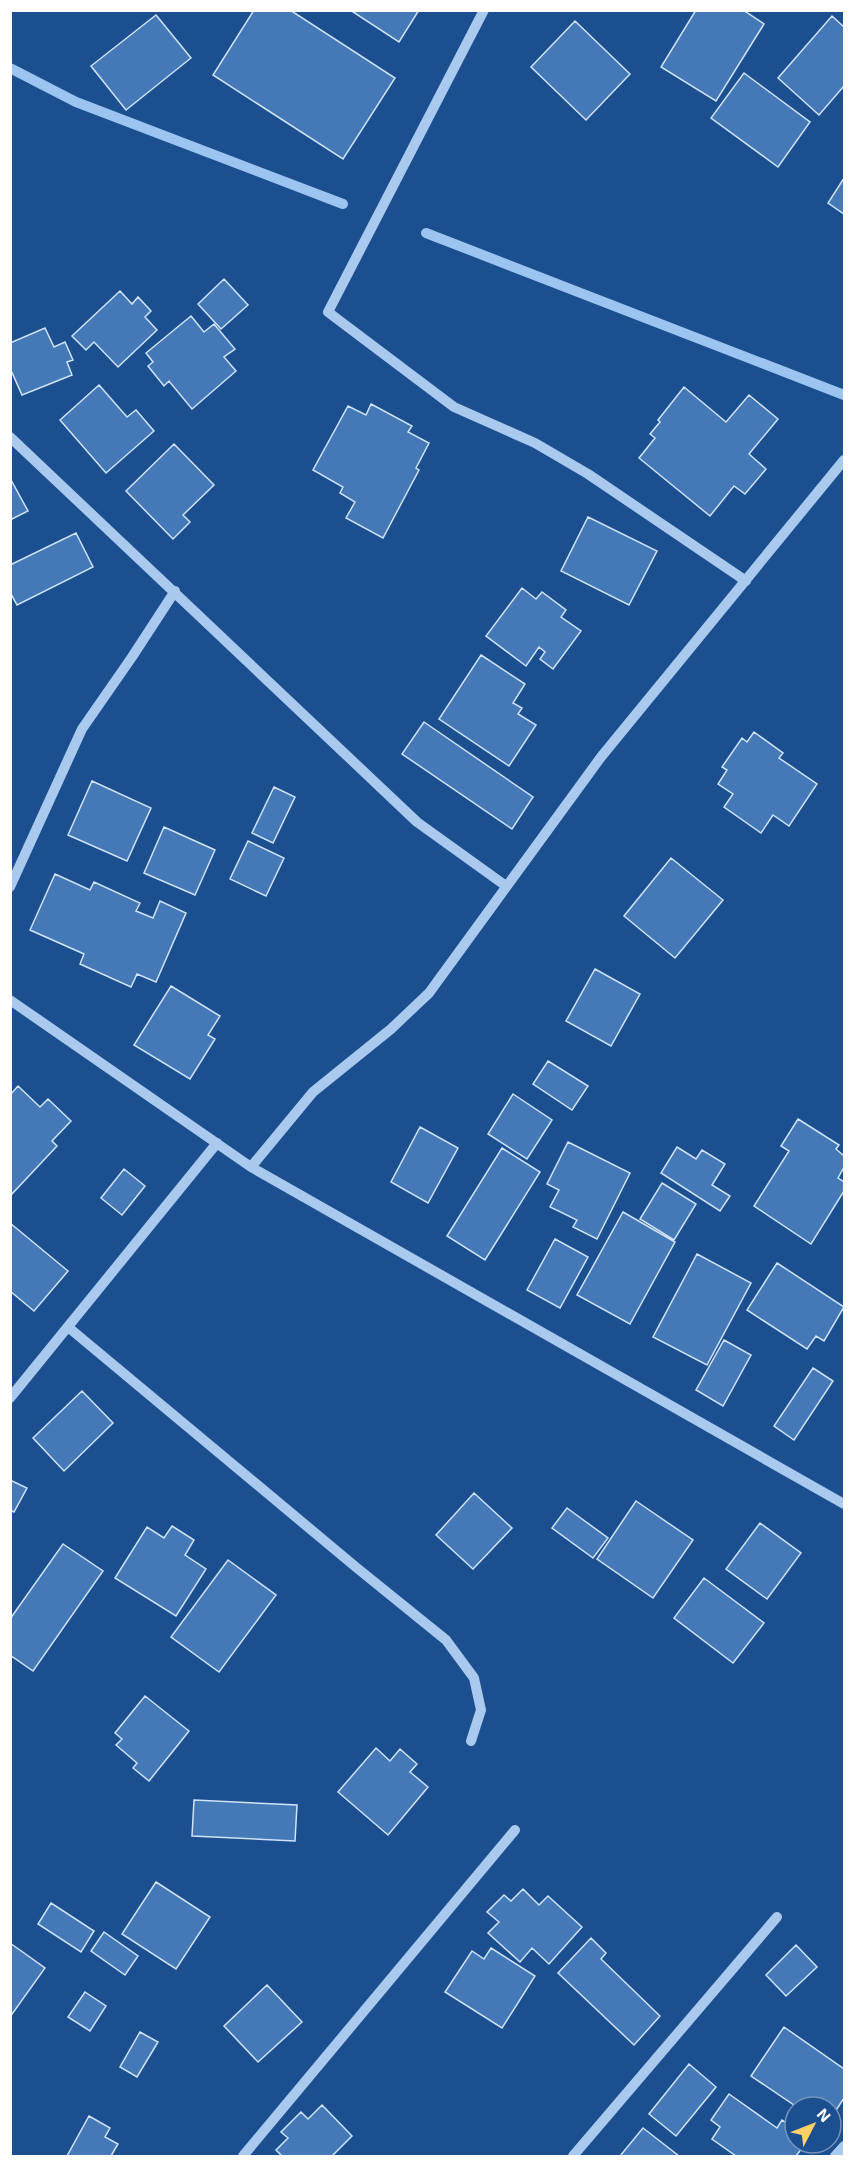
<svg xmlns="http://www.w3.org/2000/svg" width="855" height="2167" font-family="'Exo 2',sans-serif">
<rect width="100%" height="100%" fill="#1b4f8f"/>
<g fill="none" stroke-linecap="round" stroke-linejoin="round">
<path stroke="#9cc4f0" stroke-width="10" d="M10 68 76 102 343 204
M426 233 844 395"/>
</g>
<path fill="#4478b7" stroke="#cfe3fa" stroke-width="1.5" d="M254 10H290L395 78 343 159 213 75Z
M350 10H419L399 42Z
M696 10H743L764 24 716 101 661 67Z
M156 15 191 58 126 110 91 66Z
M832 16 844 27V86L819 115 778 78Z
M575 21 630 74 586 120 531 67Z
M744 73 810 122 778 167 711 118Z
M844 178V214L828 203Z
M224 279 248 305 221 329 198 304Z
M120 291 132 304 138 297 151 311 145 317 157 330 118 367 94 342 86 350 72 336Z
M191 316 204 332 214 324 235 349 224 357 236 371 192 409 169 381 164 386 148 366 153 362 146 353Z
M45 328 54 347 65 342 73 360 67 362 72 375 22 395 10 368V343Z
M99 385 127 417 136 410 154 431 106 473 60 420Z
M684 387 726 422 749 395 778 419 749 454 766 469 745 494 734 486 710 516 639 458 655 438 650 434 660 422 658 420Z
M371 404 412 426 408 432 429 443 416 468 419 470 383 538 346 518 355 502 340 493 343 487 313 470 348 406 366 415Z
M174 444 214 485 183 515 190 522 173 539 126 491Z
M10 478 28 511 10 520Z
M588 517 657 551 629 605 561 571Z
M76 533 93 567 17 605 10 592V565Z
M522 588 536 599 542 592 566 610 561 617 581 631 553 669 540 659 545 652 539 647 526 666 486 636Z
M481 655 525 684 513 703 522 708 518 714 536 725 509 766 439 719Z
M424 722 533 797 512 829 402 754Z
M754 732 783 753 779 758 817 784 789 826 773 815 761 833 724 807 733 794 718 784 727 770 722 767 742 738 747 742Z
M92 781 151 808 127 861 68 835Z
M274 787 295 797 273 843 252 833Z
M164 827 215 850 195 895 144 873Z
M248 841 284 858 266 896 230 879Z
M671 858 723 900 675 958 624 916Z
M55 874 90 890 94 882 140 903 136 911 153 918 160 901 186 913 156 982 137 974 131 987 80 964 84 954 30 930Z
M595 969 640 994 611 1046 566 1021Z
M171 986 220 1016 208 1035 215 1039 190 1079 134 1045Z
M548 1061 588 1086 572 1110 533 1084Z
M18 1086 40 1107 48 1099 71 1121 52 1141 57 1146 10 1196V1095Z
M513 1094 552 1120 527 1159 488 1134Z
M798 1119 839 1145 836 1149 844 1156V1167L838 1178 844 1182V1191L811 1244 754 1206 789 1151 781 1146Z
M420 1127 458 1148 428 1203 391 1182Z
M568 1142 630 1173 597 1239 573 1227 577 1220 550 1207 559 1190 547 1184Z
M677 1147 696 1159 702 1150 725 1164 712 1185 730 1196 720 1211 661 1173Z
M502 1148 540 1172 485 1260 447 1236Z
M124 1169 145 1186 122 1215 101 1198Z
M662 1183 696 1204 674 1240 640 1219Z
M623 1212 675 1242 630 1324 577 1295Z
M10 1223 68 1271 34 1311 10 1291Z
M555 1239 588 1257 560 1308 527 1290Z
M697 1254 751 1283 707 1365 653 1337Z
M777 1263 844 1307 824 1341 816 1336 807 1349 747 1310Z
M724 1340 751 1355 723 1406 696 1390Z
M813 1368 833 1381 794 1440 774 1426Z
M82 1391 113 1423 64 1471 33 1438Z
M10 1480 27 1488 14 1512 10 1510Z
M474 1493 512 1528 473 1569 436 1535Z
M636 1501 693 1540 653 1598 597 1559Z
M567 1508 608 1538 593 1558 552 1528Z
M760 1523 801 1553 767 1599 726 1569Z
M172 1526 194 1540 185 1555 206 1569 176 1616 115 1578 147 1527 164 1538Z
M63 1544 103 1571 33 1671 10 1655V1619Z
M228 1560 276 1595 219 1672 171 1637Z
M704 1578 764 1623 733 1663 674 1618Z
M145 1696 189 1731 149 1781 133 1768 137 1763 116 1745 122 1739 115 1733Z
M376 1748 390 1761 400 1749 417 1764 410 1772 428 1787 388 1835 338 1792Z
M194 1800 297 1805 295 1841 192 1836Z
M156 1882 210 1917 176 1969 122 1934Z
M523 1889 539 1905 548 1896 582 1927 549 1964 532 1948 520 1962 488 1933 499 1922 487 1912 504 1895 511 1901Z
M51 1903 94 1931 81 1952 38 1924Z
M104 1932 138 1956 125 1975 91 1951Z
M591 1938 606 1953 601 1959 660 2016 634 2045 558 1973Z
M10 1943 45 1968 10 2017Z
M796 1945 817 1967 786 1996 766 1975Z
M491 1948 535 1976 502 2028 445 1992 472 1951 484 1959Z
M267 1985 302 2022 258 2062 224 2026Z
M85 1992 106 2006 90 2031 68 2017Z
M784 2027 844 2069V2098L831 2118V2107H797L751 2076Z
M140 2032 158 2042 137 2077 120 2067Z
M689 2064 716 2087 676 2136 649 2114Z
M729 2094 777 2128 782 2120 795 2129V2143H806L796 2156H736L712 2139 720 2127 711 2120Z
M322 2105 352 2136 332 2156H282L276 2150 288 2138 281 2132 301 2112 308 2119Z
M89 2116 110 2128 105 2137 118 2144 111 2156H67Z
M643 2128 679 2156H620Z"/>
<g fill="none" stroke-linecap="round" stroke-linejoin="round">
<path stroke="#a9c9ee" stroke-width="10" d="M484 10 328 312 454 407 535 443 588 474 746 581
M10 437 417 822 506 886
M10 887 82 729 132 657 175 591
M10 1000 251 1167 844 1504
M251 1167 313 1092 391 1029 429 993 601 757 844 460
M68 1327 357 1568 446 1640 474 1678 481 1710 471 1741
M10 1398 217 1143
M243 2156 515 1830
M573 2156 777 1917
M835 2156 844 2146"/>
</g>
<rect width="855" height="2167" fill="none" stroke="#ffffff" stroke-width="24"/>
<g transform="translate(813 2125) rotate(48)"><circle r="28" fill="#1b4f8f" stroke="#7695bc" stroke-width="1.5"/>
<path d="M0-4.5L10 22L0 15L-10 22Z" fill="#ffd166"/>
<text y="-9" font-size="16" font-weight="bold" text-anchor="middle" fill="#ffffff">N</text>
</g>
</svg>
